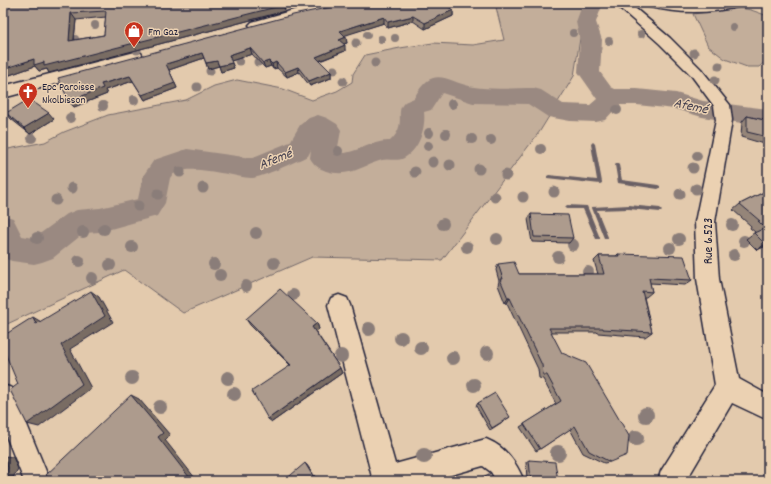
<svg xmlns="http://www.w3.org/2000/svg" width="771" height="484" font-family="Dekko,sans-serif">
<rect width="100%" height="100%" fill="#e3caad"/>
<filter id="ink" filterUnits="userSpaceOnUse"><feTurbulence type="fractalNoise" baseFrequency=".025" numOctaves="2"/><feDisplacementMap in="SourceGraphic" scale="8" xChannelSelector="R" yChannelSelector="G"/><feConvolveMatrix kernelMatrix="1 2 1 2 8 2 1 2 1" color-interpolation-filters="sRGB"/></filter>
<g filter="url(#ink)">
<path fill="#c3ae9a" stroke="#72686a" d="M495 3H584L582 26 574 76 540 131 442 260 312 257 183 313 124 270 5 325 3 328V150L45 142 64 132 108 115 186 100 214 86 237 80 283 89 312 100 337 91 352 82 353 74 365 55 400 48 433 43 473 45 504 40Z
M740 8 751 10 768 16V59L759 67H747L725 59 708 46 693 14Z"/>
<g fill="none" stroke-linecap="round" stroke-linejoin="round">
<path fill="#6a6065" fill-rule="evenodd" d="M593 142 595 144 602 182V183L600 184 547 178V176L549 175 597 180 591 144Z
M617 163 619 165 622 180 658 185 660 186V188L658 189 618 183 615 165Z
M567 205 587 206 600 238V239H596L583 209H567L565 207Z
M629 205 660 208 662 210 660 212 629 209 597 210 608 237V238H604L592 208V207Z"/>
<path fill="#9a8981" fill-rule="evenodd" d="M583 3H603L596 22 602 40 600 72 611 87 615 89H637L676 93 703 101 768 109V127L702 117 675 109 637 105H619L605 120 596 122 570 121 548 117 528 104 473 103 442 93 431 110 424 112C426 128 419 150 404 158 396 162 389 158 382 160 361 166 350 178 326 171 318 168 314 165 310 158L311 150 308 156C296 161 262 178 251 178 232 177 181 160 170 178L165 203 157 216 100 232 84 233 53 258 42 262 34 264 12 261 3 258V215L13 218 22 236 34 238 67 214 77 210 100 208 138 199 143 176 154 160 187 149 251 158 290 142 300 125 309 118 318 115 327 118 337 124 341 130 337 153C355 155 371 140 390 141 407 125 395 113 403 104 405 101 410 100 414 98 434 63 445 82 474 87 491 90 516 88 533 88L541 90 563 104 590 105 597 99 578 72 580 40 576 22Z"/>
<defs>
<path id="minor" d="M614 3H629L670 38 701 69 730 105 732 120 715 222 719 279 739 379 768 395V420L732 403 686 481H658L661 471 715 385 697 279 695 222 716 120 714 106 691 75 660 44Z
M339 295 347 298 350 305 395 464 486 439C506 447 516 462 524 481H496L491 472 483 466 430 481H373L328 305 331 298Z
M3 385 12 388 50 481H24L3 428Z"/>
<path id="primary" d="M644 3H743L741 6C710 14 678 14 646 6Z"/>
<path id="trunk" d="M318 3H341L339 6 257 30 252 28 249 25 252 22Z
M135 52 141 53 143 57 141 61 3 98V86Z"/>
</defs>
<use href="#minor" stroke="#22223b" stroke-width="3"/>
<use href="#primary" stroke="#22223b" stroke-width="3"/>
<use href="#trunk" stroke="#22223b" stroke-width="3"/>
<use href="#minor" fill="#ebd1b2" fill-rule="evenodd"/>
<use href="#primary" fill="#ebd1b2" fill-rule="evenodd"/>
<use href="#trunk" fill="#ebd1b2" fill-rule="evenodd"/>
</g>
<g fill="#8a7d79">
<circle cx="95" cy="25" r="4"/>
<circle cx="733" cy="27" r="4"/>
<circle cx="573" cy="33" r="4"/>
<circle cx="641" cy="34" r="4"/>
<circle cx="367" cy="35" r="4"/>
<circle cx="395" cy="38" r="4"/>
<circle cx="75" cy="39" r="4"/>
<circle cx="381" cy="39" r="4"/>
<circle cx="609" cy="41" r="4"/>
<circle cx="356" cy="43" r="4.5"/>
<circle cx="137" cy="50" r="4.5"/>
<circle cx="694" cy="53" r="4.5"/>
<circle cx="239" cy="61" r="4.5"/>
<circle cx="258" cy="62" r="4.5"/>
<circle cx="375" cy="63" r="4.5"/>
<circle cx="719" cy="66" r="4.5"/>
<circle cx="334" cy="70" r="4.5"/>
<circle cx="210" cy="71" r="4.5"/>
<circle cx="715" cy="80" r="4.5"/>
<circle cx="343" cy="81" r="4.5"/>
<circle cx="197" cy="87" r="4.5"/>
<circle cx="134" cy="100" r="5"/>
<circle cx="452" cy="104" r="5"/>
<circle cx="103" cy="106" r="5"/>
<circle cx="617" cy="110" r="5"/>
<circle cx="70" cy="118" r="5"/>
<circle cx="429" cy="133" r="5"/>
<circle cx="446" cy="134" r="5"/>
<circle cx="32" cy="138" r="5"/>
<circle cx="472" cy="139" r="5"/>
<circle cx="491" cy="140" r="5"/>
<circle cx="428" cy="146" r="5"/>
<circle cx="541" cy="149" r="5"/>
<circle cx="338" cy="151" r="5"/>
<circle cx="697" cy="156" r="5"/>
<circle cx="433" cy="162" r="5.5"/>
<circle cx="450" cy="165" r="5.5"/>
<circle cx="693" cy="168" r="5.5"/>
<circle cx="479" cy="169" r="5.5"/>
<circle cx="180" cy="172" r="5.5"/>
<circle cx="415" cy="172" r="5.5"/>
<circle cx="506" cy="175" r="5.5"/>
<circle cx="72" cy="188" r="5.5"/>
<circle cx="203" cy="188" r="5.5"/>
<circle cx="696" cy="189" r="5.5"/>
<circle cx="554" cy="192" r="5.5"/>
<circle cx="158" cy="194" r="5.5"/>
<circle cx="680" cy="194" r="5.5"/>
<circle cx="495" cy="197" r="5.5"/>
<circle cx="523" cy="197" r="5.5"/>
<circle cx="56" cy="200" r="5.5"/>
<circle cx="138" cy="206" r="5.5"/>
<circle cx="443" cy="224" r="6"/>
<circle cx="732" cy="225" r="6"/>
<circle cx="104" cy="229" r="6"/>
<circle cx="83" cy="232" r="6"/>
<circle cx="256" cy="233" r="6"/>
<circle cx="37" cy="238" r="6"/>
<circle cx="497" cy="239" r="6"/>
<circle cx="679" cy="239" r="6"/>
<circle cx="744" cy="241" r="6"/>
<circle cx="573" cy="245" r="6"/>
<circle cx="132" cy="247" r="6"/>
<circle cx="467" cy="247" r="6"/>
<circle cx="670" cy="248" r="6"/>
<circle cx="734" cy="255" r="6"/>
<circle cx="558" cy="257" r="6"/>
<circle cx="79" cy="261" r="6"/>
<circle cx="274" cy="263" r="6"/>
<circle cx="214" cy="264" r="6"/>
<circle cx="110" cy="265" r="6"/>
<circle cx="588" cy="272" r="6"/>
<circle cx="220" cy="275" r="6"/>
<circle cx="92" cy="278" r="6"/>
<circle cx="246" cy="286" r="6"/>
<circle cx="293" cy="295" r="6"/>
<circle cx="369" cy="329" r="7"/>
<circle cx="401" cy="338" r="7"/>
<circle cx="421" cy="348" r="7"/>
<circle cx="487" cy="353" r="7"/>
<circle cx="341" cy="356" r="7"/>
<circle cx="453" cy="358" r="7"/>
<circle cx="132" cy="378" r="7"/>
<circle cx="228" cy="378" r="7"/>
<circle cx="474" cy="385" r="7"/>
<circle cx="234" cy="394" r="7"/>
<circle cx="160" cy="407" r="7"/>
<circle cx="646" cy="415" r="8"/>
<circle cx="636" cy="438" r="8"/>
<circle cx="558" cy="453" r="8"/>
<circle cx="424" cy="456" r="8"/>
</g>
<path fill="#958579" stroke="#22223b" fill-rule="evenodd" d="M3 3 284 5 285 11 49 73 47 69 39 71 35 66 4 77 6 83H3ZM106 17 104 35 74 40 76 20Z
M342 3H449L444 4 453 10V16L425 29 413 21 388 28 384 23 344 35 347 43 344 44 345 51 320 61 331 72V78L310 86 299 72 287 77 277 68 273 69 271 66 265 68 252 54 231 61 234 68 221 72 219 66 208 69 204 58 169 70 177 88 145 100 133 81 105 90 107 94 74 107 69 101Z
M6 113 54 119 30 134 11 119Z
M747 116 768 121V145L741 137 742 122Z
M768 190V245L757 250 746 239 755 232 750 228 751 226 733 210 740 204Z
M531 214 573 238 569 243 532 242 528 219Z
M618 254 692 280 685 285 650 283 652 292 646 297H644L652 332 645 337 598 333 597 332H551L610 462 604 463 583 453 570 429 540 449 536 451 520 427 556 404 543 379 539 378 538 369 507 303H505L498 285 499 281 496 270 498 264 519 274H598L594 261 599 256H616Z
M246 319 317 323 319 329 316 332 340 368 342 373 272 422 290 365 250 325Z
M478 403 510 417 490 430 476 406Z
M529 460 558 481H527L526 462Z"/>
<path fill="#796c63" stroke="#22223b" d="M284 5 285 11 49 73 47 69 39 71 35 66 4 77 6 83H3V69L34 59Z
M453 10V16L425 29V23Z
M71 13 76 20 73 48 69 41Z
M413 16V21L388 28V22Z
M384 17V23L340 37V31Z
M346 37 347 43 340 45 339 40Z
M345 45V51L316 62V57Z
M250 48 252 54 231 61 229 55Z
M202 53 204 58 169 70 177 88 145 100 142 95 166 64Z
M217 61 219 66 208 69 206 63Z
M269 61 271 66 265 68 263 63Z
M276 62 277 68 273 69 272 64Z
M232 63 234 68 221 72 219 66Z
M298 67 299 72 287 77 285 72Z
M331 72V78L310 86 309 81Z
M130 76 133 81 105 90 107 94 74 107 69 101 101 84Z
M49 113 54 119 30 134 24 128Z
M768 243V245L757 250 765 244Z
M91 291 99 297 113 322 70 349 91 388 39 427 27 424 61 345Z
M508 298H510L507 303H505Z
M33 317 43 323 36 324Z
M317 323 319 329 315 333 312 327Z
M340 368 342 373 272 422 268 419Z
M131 395 139 399 170 435 165 440 195 478 192 481H185Z
M4 456 13 457 18 469 11 481H3Z
M305 463 307 465 318 481H316Z"/>
<path fill="#ad9b8d" stroke="#22223b" fill-rule="evenodd" d="M3 3H283L284 5 44 66V62L34 65V59L3 69ZM106 11 104 35 69 41 71 13Z
M342 3H443L453 10 425 23 413 16 388 22 384 17 340 31 346 37 339 40 345 45 316 57 331 72 309 81 298 67 285 72 276 62 272 64 269 61 263 63 250 48 229 55 232 63 219 66 217 61 206 63 202 53 166 64 175 83 142 95 130 76 101 84 103 88 69 101 58 78 293 15 336 6Z
M29 99 49 113 24 128 6 113Z
M747 116 768 121V137L747 132Z
M768 190V243L765 244 754 233 765 228 758 221H760L740 204Z
M531 214 568 215 573 238 534 237Z
M618 254 684 256 692 280 649 278 652 292 642 291 652 332 603 329V328H549L562 353 586 363 629 436 627 455 610 462 589 451 575 426 540 449 524 424 561 401 547 375H543L542 365 510 298H508L500 279H503L498 264 514 262 519 274H604L599 256H619Z
M280 289 317 323 312 327 340 368 268 419 252 391 291 365 246 319Z
M91 291 105 316 61 345 82 384 27 424 10 390 18 384 3 348V336L33 317 36 324Z
M495 393 510 417 492 428 478 403Z
M131 395 163 433 158 437 189 477 185 481H51L46 475Z
M3 456H4L8 468 3 478Z
M529 460 555 462 558 481H531Z
M305 463 316 481H284Z
M491 473 494 481H474Z"/>
</g>
<defs>
<symbol id="shop-pin" viewBox="-11 -11 22 30"><path d="M0 17L-7.5 6A9.5 9.5 0 1 1 7.5 6Z" fill="#c8321e" stroke="#ebd1b2"/><path d="M-5-2.5h2.3a2.7 3.5 0 0 1 5.4 0H5L5.5 6h-11ZM-1.5-2.5h3a1.5 2.3 0 0 0-3 0Z" fill="#fff"/></symbol>
<symbol id="church-pin" viewBox="-11 -11 22 30"><path d="M0 17L-7.5 6A9.5 9.5 0 1 1 7.5 6Z" fill="#c8321e" stroke="#ebd1b2"/><path d="M-1.2-6h2.4v3.5h3.3v2.4h-3.3V6h-2.4V-.1h-3.3v-2.4h3.3Z" fill="#fff"/></symbol>
</defs>
<g fill-rule="evenodd">
<use href="#shop-pin" x="123" y="20" width="22" height="30"/>
<use href="#church-pin" x="17" y="81" width="22" height="30"/>
</g>
<g text-anchor="middle" stroke-width="3" stroke-linejoin="round" paint-order="stroke">
<g font-size="11" fill="#22223b" stroke="#ebd1b2" text-anchor="start">
<text x="148" y="35">Fm Gaz</text>
<text x="42" y="90">Epc Paroisse<tspan x="42" dy="13">Nkolbisson</tspan></text>
</g>
<g font-size="13" fill="#22223b" stroke="#ebd1b2">
<text transform="translate(707 241) rotate(-90)" y="5">Rue 6.523</text>
</g>
<g font-size="14" font-style="italic" fill="#464150" stroke="#ebd1b2">
<text transform="translate(691 105) rotate(12)" y="5">Afemé</text>
<text transform="translate(275 158) rotate(-22)" y="5">Afemé</text>
</g>
</g>
<rect width="771" height="484" fill="none" stroke="#ebd1b2" stroke-width="16"/>
<rect x="8" y="8" width="755" height="468" fill="none" stroke="#22223b" stroke-width="1.5" filter="url(#ink)"/>
</svg>
